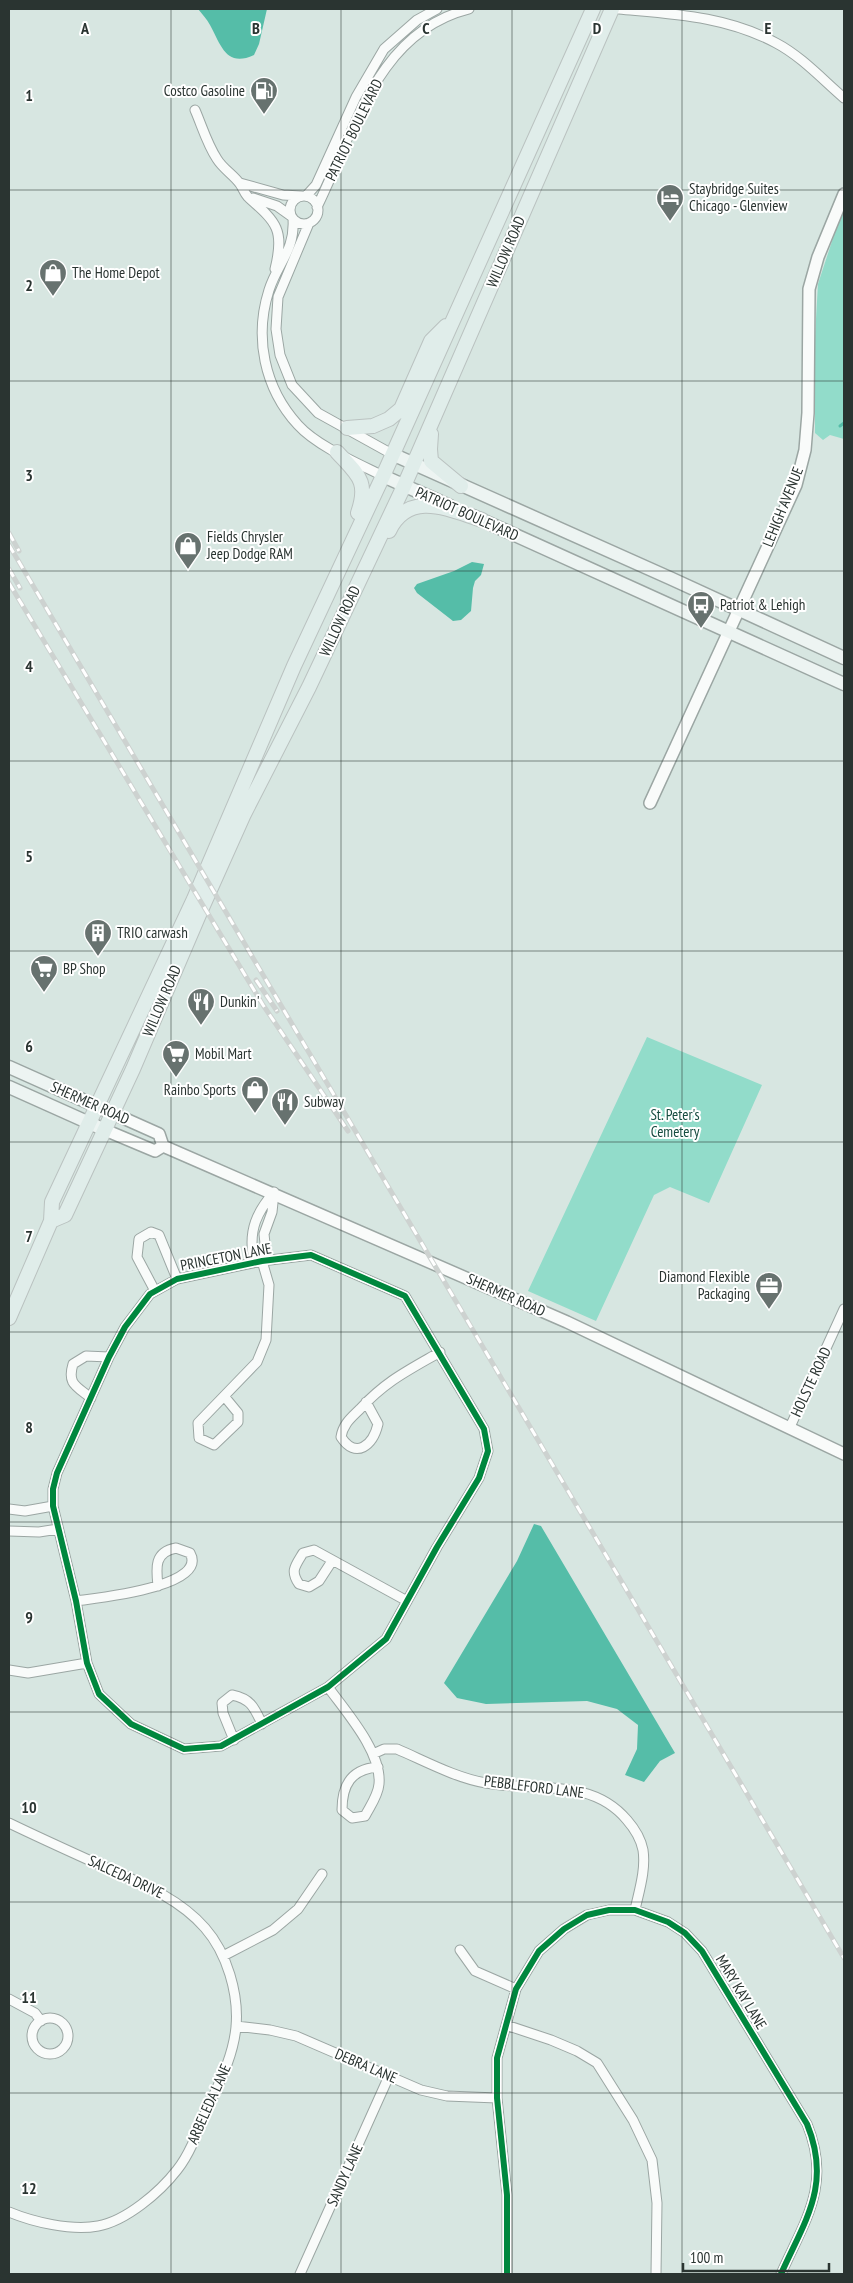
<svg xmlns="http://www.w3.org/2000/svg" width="853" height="2283" font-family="'PT Sans Narrow',sans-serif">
<rect width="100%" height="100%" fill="#d7e6e1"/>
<path fill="#92dcca" d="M844 211V439L830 435 823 440 815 433V336L818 284 836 229Z
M647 1037 762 1085 709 1203 670 1187 654 1195 596 1321 528 1291Z"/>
<path fill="#55bda8" d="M198 9H267L259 44 254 55C226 68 221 45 210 25 207 19 202 14 198 9Z
M472 562 484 564 481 575 475 581 473 588 471 611 461 620 453 621 417 593 414 588 417 584 454 571Z
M534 1524 541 1526 675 1753 660 1761 644 1782 625 1775 637 1749 638 1725 617 1709 587 1701 486 1704 457 1698 444 1683 517 1561Z"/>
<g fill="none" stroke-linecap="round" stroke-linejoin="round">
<path stroke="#55bda8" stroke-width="3" d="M840 426 844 423"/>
<defs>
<path id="minor" d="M619 9C673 14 726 16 776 43 801 56 823 80 844 98
M195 110C202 126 207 144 217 159 223 169 234 175 240 184 243 188 244 193 248 197 276 222 285 229 275 269
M240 183 283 195 301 196
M306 196 316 185 356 97 384 49 417 20 437 9
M290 210a14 14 0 1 1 28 0a14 14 0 1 1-28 0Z
M253 198 277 206 291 216
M317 207C354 132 377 32 469 9
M293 219C295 251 278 262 269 290 254 337 264 388 298 425 317 446 357 463 383 476
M309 223 278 297 276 329 280 355 292 385 318 413 392 454
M311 1255 405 1296 484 1429 488 1451 479 1478 437 1547 386 1639 328 1687 221 1746 184 1749 131 1724 99 1694 87 1663 76 1601 53 1506V1489L57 1473 109 1357 125 1327 150 1294 177 1279 262 1261Z
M262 1261 266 1253 264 1234 272 1212 274 1193
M155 1291 137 1257 139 1239 151 1232 159 1235 177 1279
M224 1396 238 1413V1422L214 1445 199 1438 198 1423 257 1362 266 1340 269 1285 262 1261 253 1255C249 1229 257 1212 274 1192
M91 1398C76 1386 67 1384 73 1364L86 1356 109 1357
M366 1402 378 1424C373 1445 356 1460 341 1437 343 1424 351 1418 360 1409 386 1381 407 1371 440 1352
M790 1427 844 1309
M9 1509 25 1511 53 1506
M9 1531 39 1532 58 1529
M332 1561 319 1581 309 1587 299 1584C290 1571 295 1566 303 1553L314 1550 407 1601
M76 1601C96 1598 209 1587 190 1553L176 1548C154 1552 156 1568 158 1586
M9 1670 28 1673 87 1663
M328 1687C346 1712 382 1752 379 1784 378 1796 370 1806 365 1816L352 1818 342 1810C342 1785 351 1769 378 1767
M234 1740 223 1713 222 1703 232 1695C251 1699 254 1707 262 1724
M373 1754 384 1749H397C425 1761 456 1778 486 1783 536 1792 591 1777 627 1820 634 1828 641 1840 643 1850 646 1870 639 1891 635 1910
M9 1823C40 1838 71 1852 102 1866 138 1882 178 1897 205 1928 227 1953 239 1994 236 2027 233 2059 217 2087 204 2116 197 2134 189 2155 177 2170 160 2192 126 2221 98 2226 71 2231 33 2222 9 2212
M460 1950 475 1971 516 1989
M223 1956 273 1930 298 1909 322 1874
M9 1999 35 2013 41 2021
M32 2036a18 18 0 1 1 36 0a18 18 0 1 1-36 0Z
M506 2025 551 2040 577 2051 597 2063 633 2120 652 2160 657 2203 656 2274
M236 2026 270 2030 296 2036 421 2090 447 2096 497 2098
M300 2274 389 2076
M507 2274V2195L497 2098V2058L516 1989 539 1951 564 1929 587 1915 609 1910H635L668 1922 685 1933 702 1951 807 2124C832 2185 805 2220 781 2274"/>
<path id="tertiary" d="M650 803 796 485 805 450 808 413 809 289 818 257 844 194
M112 1113 159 1134 163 1146 567 1322 844 1454
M105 1130 155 1151 163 1146"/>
<path id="secondary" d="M392 454 672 579 844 658
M383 476 450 506
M473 516 844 684
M9 1067 112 1113
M9 1087 105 1130"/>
<path id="primary" d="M347 428 373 426 389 419 401 409 431 341 446 326
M431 434 430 449 431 461 461 486
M337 452C358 475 369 481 358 513
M389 531C409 489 450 510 482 520
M51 1221 65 1215 133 1069 201 910 244 814 309 687 404 486 612 9
M9 1318 51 1221 52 1202 194 899 294 666 383 476 593 9"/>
</defs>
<use href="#minor" stroke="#9ba6a3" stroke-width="11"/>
<use href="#tertiary" stroke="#9ba6a3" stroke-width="14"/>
<use href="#secondary" stroke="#9ba6a3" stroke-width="15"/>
<use href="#primary" stroke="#bac2c0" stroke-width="16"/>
<use href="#minor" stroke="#f9fbfa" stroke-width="9"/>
<use href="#tertiary" stroke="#f9fbfa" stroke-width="11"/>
<use href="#secondary" stroke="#edf4f2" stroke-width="12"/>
<use href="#primary" stroke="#e0edea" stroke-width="14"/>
<defs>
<path id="rail" d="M9 533 19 551
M9 545 844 1958
M9 569 20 588
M9 583 263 1005 348 1131
M256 980 277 1011"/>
</defs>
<use href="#rail" stroke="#cdd2d0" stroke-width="5"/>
<use href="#rail" stroke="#fff" stroke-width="3" stroke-dasharray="9" stroke-linecap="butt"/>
<defs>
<path id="cycleway" d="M311 1255 405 1296 484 1429 488 1451 479 1478 437 1547 386 1639 328 1687 221 1746 184 1749 131 1724 99 1694 87 1663 76 1601 53 1506V1489L57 1473 109 1357 125 1327 150 1294 177 1279 262 1261Z
M507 2274V2195L497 2098V2058L516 1989 539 1951 564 1929 587 1915 609 1910H635L668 1922 685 1933 702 1951 807 2124C832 2185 805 2220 781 2274"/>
</defs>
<use href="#cycleway" stroke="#fff" stroke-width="9"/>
<use href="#cycleway" stroke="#00873e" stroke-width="6"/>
</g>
<path fill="none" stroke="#2a3431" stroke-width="1" stroke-opacity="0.55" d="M171 9V2274M341 9V2274M512 9V2274M682 9V2274M9 190H844M9 381H844M9 571H844M9 761H844M9 951H844M9 1142H844M9 1332H844M9 1522H844M9 1712H844M9 1902H844M9 2093H844"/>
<defs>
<symbol id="fuel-pin" viewBox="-11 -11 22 30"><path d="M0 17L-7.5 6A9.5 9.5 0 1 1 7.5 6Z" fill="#67726f" stroke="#fff"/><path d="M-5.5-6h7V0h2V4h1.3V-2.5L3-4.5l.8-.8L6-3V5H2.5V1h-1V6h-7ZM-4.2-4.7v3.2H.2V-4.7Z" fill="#fff"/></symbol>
<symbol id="hotel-pin" viewBox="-11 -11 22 30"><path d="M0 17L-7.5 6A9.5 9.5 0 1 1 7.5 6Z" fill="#67726f" stroke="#fff"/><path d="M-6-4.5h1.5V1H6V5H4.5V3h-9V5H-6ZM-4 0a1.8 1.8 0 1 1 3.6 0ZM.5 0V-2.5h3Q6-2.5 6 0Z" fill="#fff"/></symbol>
<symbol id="shop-pin" viewBox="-11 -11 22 30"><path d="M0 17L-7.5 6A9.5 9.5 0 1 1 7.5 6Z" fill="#67726f" stroke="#fff"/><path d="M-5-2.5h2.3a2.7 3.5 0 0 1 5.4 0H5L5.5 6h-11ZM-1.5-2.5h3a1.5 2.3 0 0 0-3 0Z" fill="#fff"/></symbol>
<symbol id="bus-pin" viewBox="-11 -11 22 30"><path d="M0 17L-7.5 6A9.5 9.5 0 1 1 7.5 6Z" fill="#67726f" stroke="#fff"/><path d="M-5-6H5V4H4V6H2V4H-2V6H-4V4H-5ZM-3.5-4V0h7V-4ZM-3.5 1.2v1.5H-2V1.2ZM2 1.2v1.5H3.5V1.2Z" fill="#fff"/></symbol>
<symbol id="building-pin" viewBox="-11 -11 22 30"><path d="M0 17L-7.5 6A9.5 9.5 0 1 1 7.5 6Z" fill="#67726f" stroke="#fff"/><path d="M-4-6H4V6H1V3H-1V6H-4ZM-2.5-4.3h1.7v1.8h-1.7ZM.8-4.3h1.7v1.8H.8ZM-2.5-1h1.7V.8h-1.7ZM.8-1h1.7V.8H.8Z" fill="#fff"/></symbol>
<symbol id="supermarket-pin" viewBox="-11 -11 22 30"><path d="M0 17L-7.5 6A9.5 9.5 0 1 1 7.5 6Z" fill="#67726f" stroke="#fff"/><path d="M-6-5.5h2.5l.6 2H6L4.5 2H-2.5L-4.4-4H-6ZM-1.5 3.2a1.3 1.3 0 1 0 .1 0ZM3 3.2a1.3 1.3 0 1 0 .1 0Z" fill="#fff"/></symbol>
<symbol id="restaurant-pin" viewBox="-11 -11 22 30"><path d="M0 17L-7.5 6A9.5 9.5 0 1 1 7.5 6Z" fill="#67726f" stroke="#fff"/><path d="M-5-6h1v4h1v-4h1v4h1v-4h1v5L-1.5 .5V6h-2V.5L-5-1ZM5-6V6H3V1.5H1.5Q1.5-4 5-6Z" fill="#fff"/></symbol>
<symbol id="office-pin" viewBox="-11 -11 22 30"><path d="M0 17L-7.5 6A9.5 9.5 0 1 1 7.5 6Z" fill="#67726f" stroke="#fff"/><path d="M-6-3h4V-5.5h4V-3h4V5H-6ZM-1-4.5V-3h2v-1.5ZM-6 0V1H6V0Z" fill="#fff"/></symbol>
</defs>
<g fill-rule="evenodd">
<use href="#fuel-pin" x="248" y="75" width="32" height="43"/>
<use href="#hotel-pin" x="654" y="182" width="32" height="43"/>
<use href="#shop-pin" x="37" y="257" width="32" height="43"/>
<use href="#shop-pin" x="172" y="530" width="32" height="43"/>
<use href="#bus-pin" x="685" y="589" width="32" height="43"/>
<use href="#building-pin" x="82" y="917" width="32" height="43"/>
<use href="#supermarket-pin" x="28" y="953" width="32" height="43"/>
<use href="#restaurant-pin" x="185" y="986" width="32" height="43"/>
<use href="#supermarket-pin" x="160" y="1038" width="32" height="43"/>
<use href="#shop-pin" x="239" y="1074" width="32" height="43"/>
<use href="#restaurant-pin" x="269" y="1086" width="32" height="43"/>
<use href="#office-pin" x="753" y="1270" width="32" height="43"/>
</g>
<g text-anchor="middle" stroke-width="4" stroke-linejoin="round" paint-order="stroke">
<g font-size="15" fill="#2a3431" stroke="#fff" text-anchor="start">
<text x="245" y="96" text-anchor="end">Costco Gasoline</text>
<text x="689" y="194">Staybridge Suites<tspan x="689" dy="17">Chicago - Glenview</tspan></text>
<text x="72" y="278">The Home Depot</text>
<text x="207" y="542">Fields Chrysler<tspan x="207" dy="17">Jeep Dodge RAM</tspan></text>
<text x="720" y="610">Patriot &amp; Lehigh</text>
<text x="117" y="938">TRIO carwash</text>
<text x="63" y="974">BP Shop</text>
<text x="220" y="1007">Dunkin'</text>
<text x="195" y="1059">Mobil Mart</text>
<text x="236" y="1095" text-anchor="end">Rainbo Sports</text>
<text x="304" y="1107">Subway</text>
<text x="750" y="1282" text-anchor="end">Diamond Flexible<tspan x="750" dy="17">Packaging</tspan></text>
</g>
<g font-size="15" fill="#2a3431" stroke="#fff">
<text transform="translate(354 130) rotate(-64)" y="5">PATRIOT BOULEVARD</text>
<text transform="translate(506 252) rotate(-67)" y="5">WILLOW ROAD</text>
<text transform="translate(783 507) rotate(-68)" y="5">LEHIGH AVENUE</text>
<text transform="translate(467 514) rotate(24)" y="5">PATRIOT BOULEVARD</text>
<text transform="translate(340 621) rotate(-65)" y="5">WILLOW ROAD</text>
<text transform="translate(162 1001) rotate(-67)" y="5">WILLOW ROAD</text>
<text transform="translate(90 1103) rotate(24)" y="5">SHERMER ROAD</text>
<text transform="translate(226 1257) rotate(-11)" y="5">PRINCETON LANE</text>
<text transform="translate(506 1295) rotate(24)" y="5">SHERMER ROAD</text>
<text transform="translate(811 1382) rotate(-65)" y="5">HOLSTE ROAD</text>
<text transform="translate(534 1787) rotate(7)" y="5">PEBBLEFORD LANE</text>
<text transform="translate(126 1877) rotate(25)" y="5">SALCEDA DRIVE</text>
<text transform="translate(741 1992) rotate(59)" y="5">MARY KAY LANE</text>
<text transform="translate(366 2066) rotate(23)" y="5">DEBRA LANE</text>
<text transform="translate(209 2104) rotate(-66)" y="5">ARBELEDA LANE</text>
<text transform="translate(345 2175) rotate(-66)" y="5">SANDY LANE</text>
</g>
<g font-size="15" fill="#164c40" stroke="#fff">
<text x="675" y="1120">St. Peter's<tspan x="675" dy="17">Cemetery</tspan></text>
</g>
</g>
<g font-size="16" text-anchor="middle" font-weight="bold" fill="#2a3431" stroke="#fff" stroke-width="4" stroke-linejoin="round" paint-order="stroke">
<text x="85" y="34">A</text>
<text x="256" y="34">B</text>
<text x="426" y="34">C</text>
<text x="597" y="34">D</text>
<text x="768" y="34">E</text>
<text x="29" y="101">1</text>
<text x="29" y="291">2</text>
<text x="29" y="481">3</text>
<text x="29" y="672">4</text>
<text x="29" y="862">5</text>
<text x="29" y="1052">6</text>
<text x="29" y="1242">7</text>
<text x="29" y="1433">8</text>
<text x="29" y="1623">9</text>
<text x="29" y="1813">10</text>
<text x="29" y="2003">11</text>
<text x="29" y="2194">12</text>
</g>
<rect width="853" height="2283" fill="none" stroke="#2a3431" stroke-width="20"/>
<path d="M683 2263v8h146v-8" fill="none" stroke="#2a3431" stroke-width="2.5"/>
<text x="690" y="2263" font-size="15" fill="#2a3431" stroke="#ffffff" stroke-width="4" paint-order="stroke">100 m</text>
</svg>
